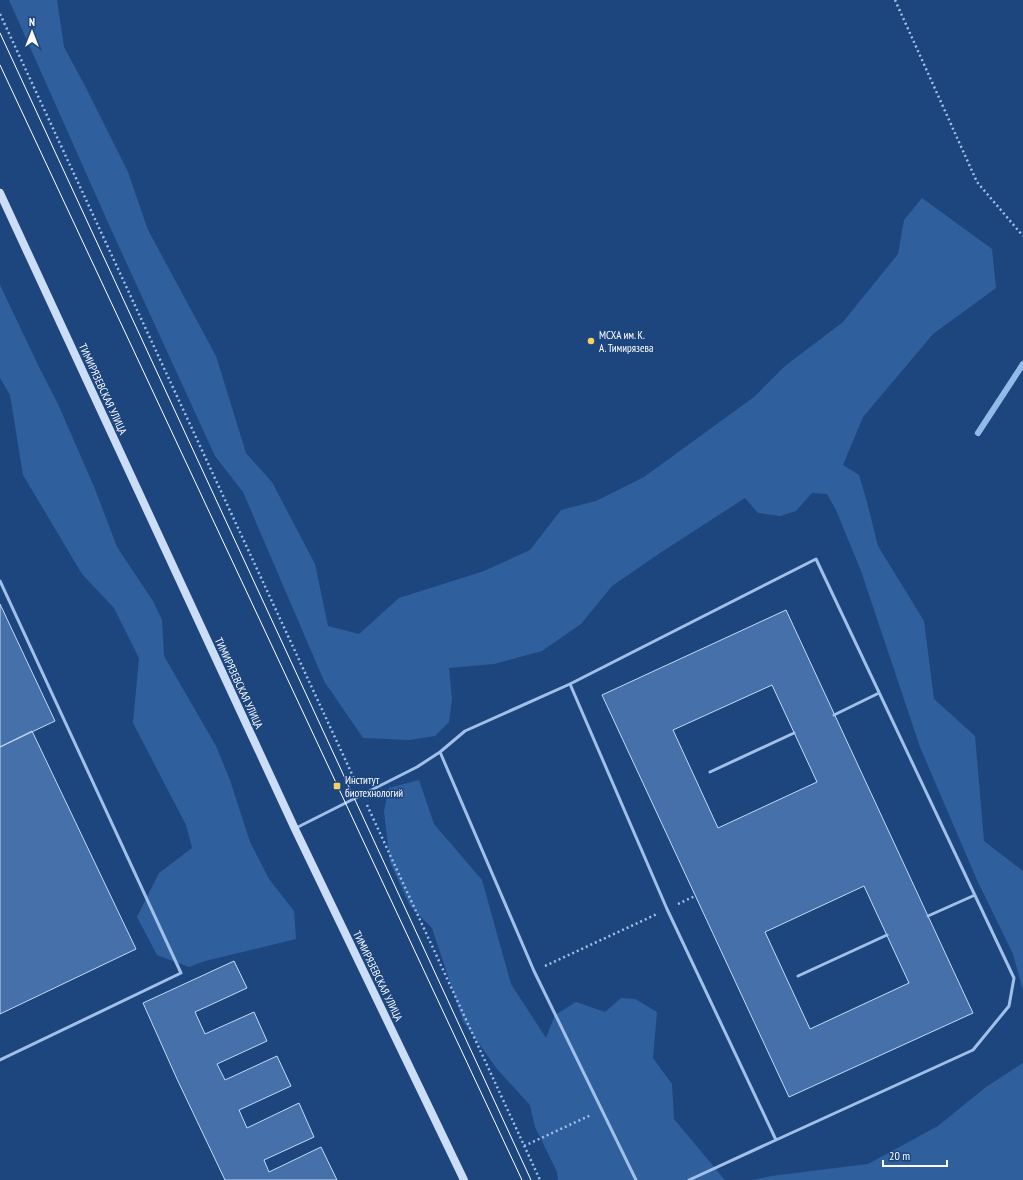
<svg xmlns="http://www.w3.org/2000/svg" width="1023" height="1180" font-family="'PT Sans Narrow',sans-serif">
<rect width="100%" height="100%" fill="#1d467f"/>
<path fill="#305f9e" d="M9 0H57L64 47 84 84 128 172 148 230 216 356 246 453 272 482 315 564 328 626 359 634 399 598 484 571 530 550 561 510 596 501 644 477 754 397 785 366 843 322 898 254 904 220 922 198 992 249 996 288 933 334 863 417 843 465 859 475 867 502 878 546 924 621 934 699 975 736 984 841 1023 871V991L1013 954 977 880 920 747 861 571 836 510 827 494 812 493 796 511 780 516 758 513 745 498 660 553 612 586 581 624 542 651 494 664 449 668 452 699 449 722 435 736 409 740 363 738 324 681 243 492 215 456 110 227Z
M0 285 39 367 58 404 95 489 117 547 153 601 162 620 164 656 216 746 230 780 250 842 269 879 294 911 296 939 205 961 189 967 157 955 137 917 159 873 192 848 186 825 133 723 139 658 114 608 82 574 23 475 10 395 0 378Z
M419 780 434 824 482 880 511 984 546 1038 555 1015 576 1002 605 1012 621 998 635 999 657 1012 653 1058 672 1084 674 1119 725 1180H558L557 1172 535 1127 530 1105 497 1069 463 1021 432 928 410 906 390 862 384 811 389 788Z
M1023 1063V1180H752L771 1176 868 1164 938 1126 986 1087Z"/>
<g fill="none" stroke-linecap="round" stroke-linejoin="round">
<path stroke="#94baea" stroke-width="6" d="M978 433 1023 364"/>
</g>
<path fill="#4570a9" stroke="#c5daf7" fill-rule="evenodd" d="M0 604 55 721 0 747Z
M786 610 973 1013 789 1097 602 695ZM772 685 817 782 718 828 673 730ZM864 886 909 983 810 1029 765 932Z
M32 731 136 949 0 1014V747Z
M234 961 247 988 195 1012 205 1034 254 1012 267 1041 217 1064 225 1080 277 1056 291 1086 239 1110 247 1128 299 1103 314 1137 264 1160 269 1172 321 1147 337 1180H225L177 1079 143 1003Z"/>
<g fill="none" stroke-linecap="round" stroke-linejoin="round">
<path stroke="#a1c0e9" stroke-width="2.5" stroke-dasharray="2 3" stroke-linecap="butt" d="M895 0 977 182 1023 236
M0 14 357 785
M367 805 540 1180
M678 904 695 896
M545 966 657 914
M524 1146 591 1115"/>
<path stroke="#a1c0e9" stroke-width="3" d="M0 581 181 973 0 1060
M834 715 879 693
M440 752 534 971 636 1180
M710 772 794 733
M296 828 417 767 440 752 465 731 570 684 816 559 1014 978 1009 1006 973 1050 776 1140 667 909 570 684
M928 916 975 895
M798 976 887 935
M689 1180 776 1140"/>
<path stroke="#ccddf7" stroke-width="8" d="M0 193 295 829 464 1180"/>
<path stroke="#fff" stroke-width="1" d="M0 33 531 1180
M0 65 522 1180"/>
</g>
<g fill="#f8d05f" stroke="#1d467f" stroke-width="1.5">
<circle cx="591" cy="341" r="4"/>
<rect x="333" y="782" width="8" height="8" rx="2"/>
</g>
<g text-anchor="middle" stroke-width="3" stroke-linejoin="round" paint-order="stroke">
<g font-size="11" fill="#fff" stroke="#1d467f" text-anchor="start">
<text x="599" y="339">МСХА им. К.<tspan x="599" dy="13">А. Тимирязева</tspan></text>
<text x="345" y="784">Институт<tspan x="345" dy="13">биотехнологий</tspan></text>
</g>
<g font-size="11" fill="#fff" stroke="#1d467f">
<text transform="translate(103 389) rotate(65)" y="4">ТИМИРЯЗЕВСКАЯ УЛИЦА</text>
<text transform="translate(239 683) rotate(65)" y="4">ТИМИРЯЗЕВСКАЯ УЛИЦА</text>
<text transform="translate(378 976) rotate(64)" y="4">ТИМИРЯЗЕВСКАЯ УЛИЦА</text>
</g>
</g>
<g transform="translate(32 32)" stroke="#1d467f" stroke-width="3" paint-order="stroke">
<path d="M0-3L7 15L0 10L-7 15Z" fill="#ffffff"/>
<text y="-6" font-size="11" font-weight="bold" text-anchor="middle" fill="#ffffff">N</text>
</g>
<path d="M883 1160v6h64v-6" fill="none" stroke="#ffffff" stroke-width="2"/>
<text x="889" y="1160" font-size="12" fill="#ffffff" stroke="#1d467f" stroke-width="3" paint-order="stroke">20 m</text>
</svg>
